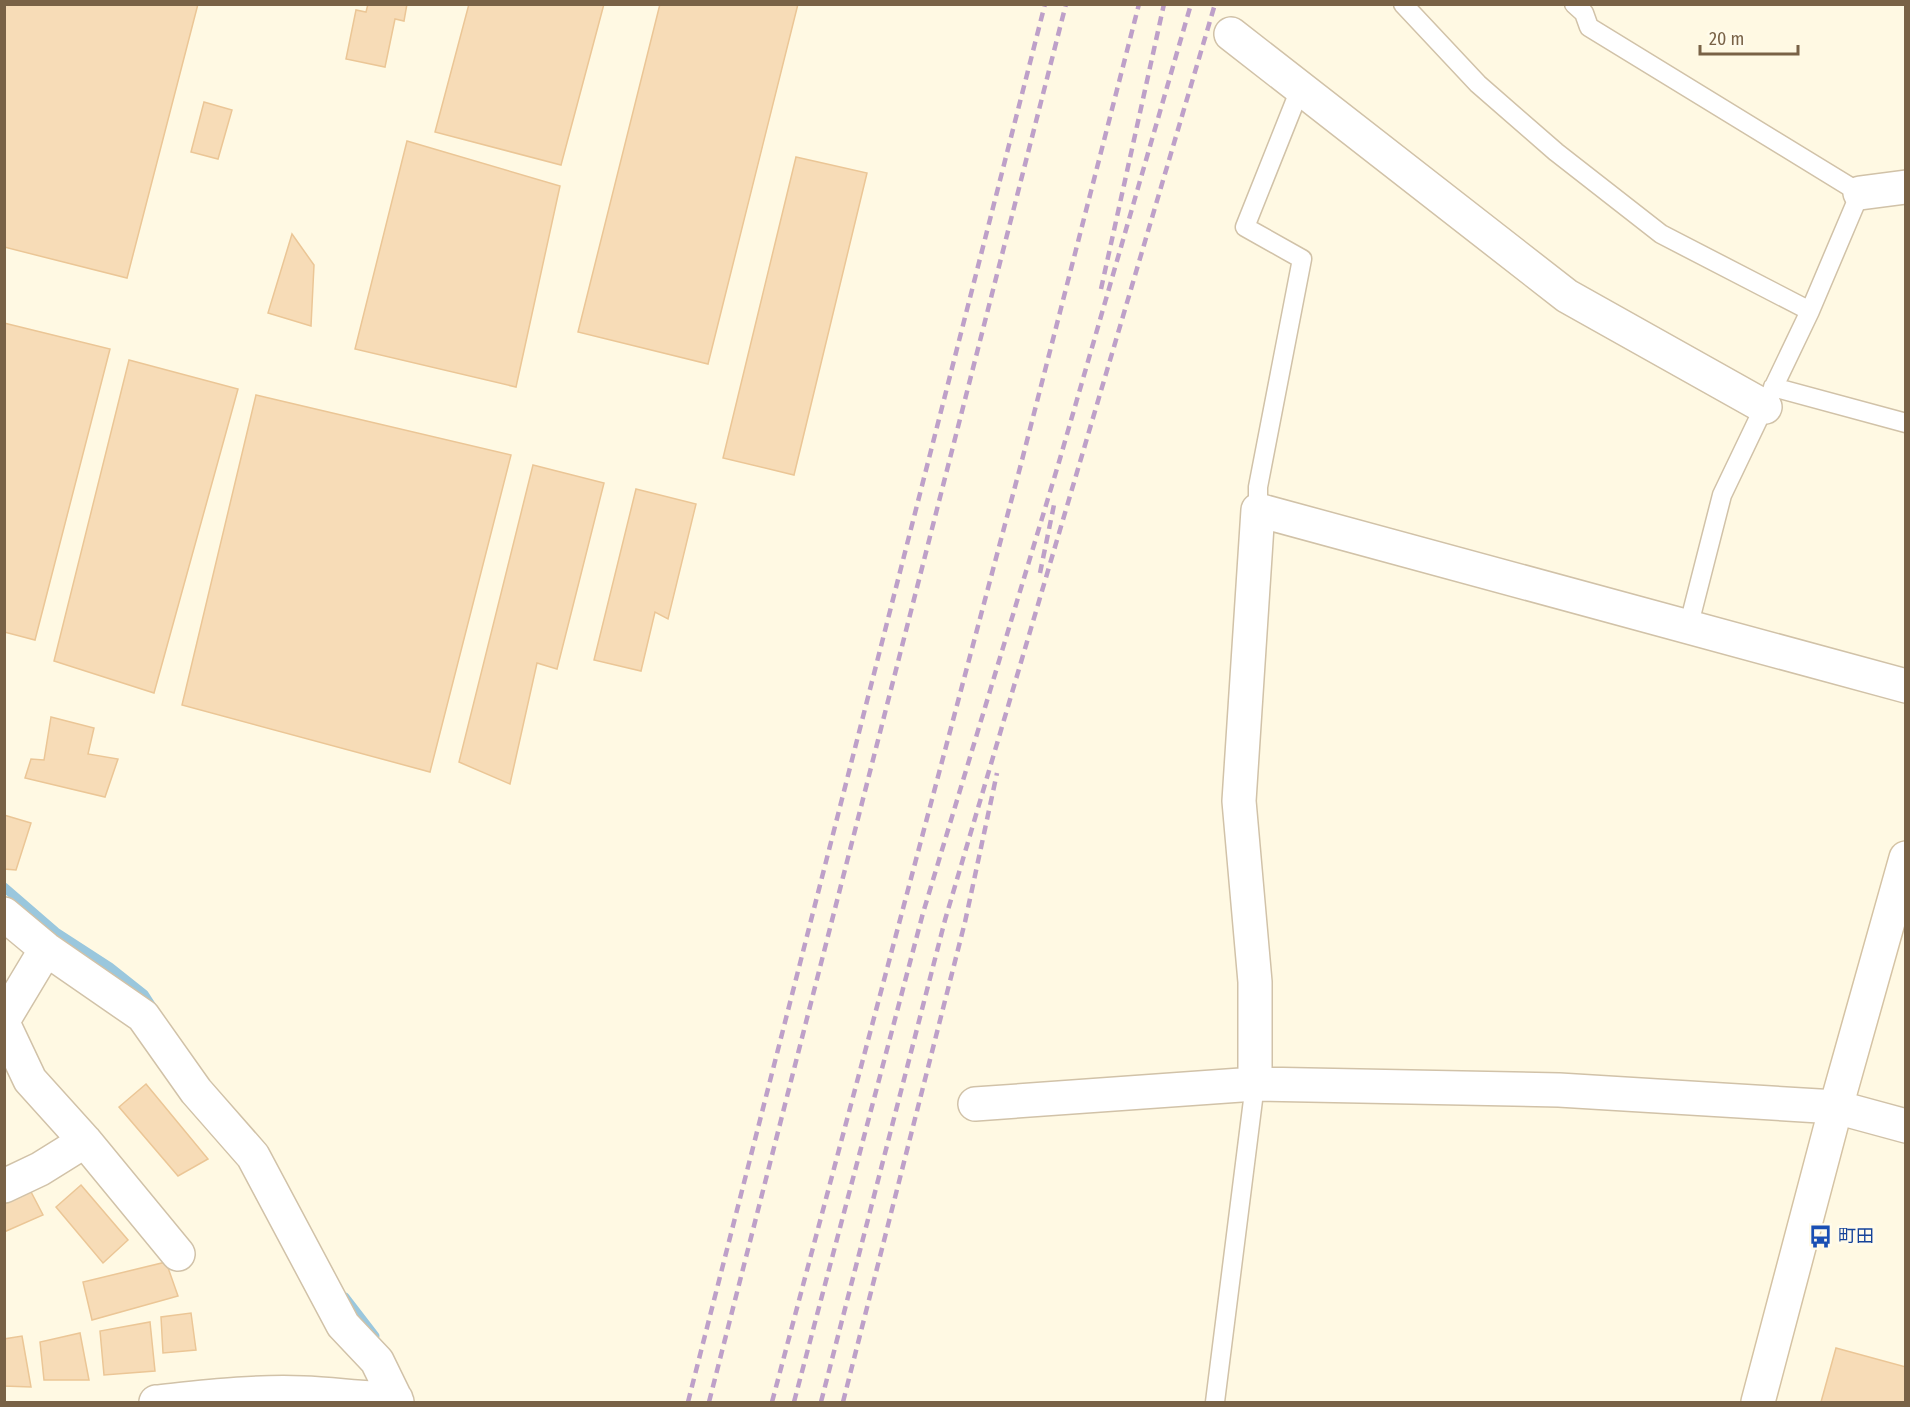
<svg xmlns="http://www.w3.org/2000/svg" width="1910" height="1407" font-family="'Fira Sans Condensed','Noto Sans JP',sans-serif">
<rect width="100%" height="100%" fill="#fff9e3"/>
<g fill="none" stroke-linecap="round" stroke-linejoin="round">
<path stroke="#9ac7dd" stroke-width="9" d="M4 887 56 932 110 967 144 994 153 1008
M345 1297 375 1336"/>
</g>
<path fill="#f7dcb7" stroke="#ebc696" stroke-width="1.5" d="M4 4H198L127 278 4 247Z
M368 4H407L404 21 395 19 385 67 346 59 356 10 366 12Z
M469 4H604L561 165 435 132Z
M660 4H798L708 364 578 332Z
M204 102 232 110 218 159 191 152Z
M407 141 560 186 516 387 355 349Z
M796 157 867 173 794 475 723 458Z
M292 234 314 265 311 326 268 313Z
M4 323 110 349 35 640 4 632Z
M129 360 238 389 154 693 54 661Z
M256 395 511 455 430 772 182 705Z
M533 465 604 483 557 669 537 663 510 784 459 762Z
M636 489 696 504 668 619 655 612 641 671 594 660Z
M51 717 94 728 88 754 118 759 105 797 25 778 31 759 44 760Z
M4 815 31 823 16 870 4 869Z
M146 1084 208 1159 178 1176 119 1107Z
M81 1185 128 1240 103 1263 56 1207Z
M29 1188 43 1215 4 1232V1200Z
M166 1262 178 1296 92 1320 83 1282Z
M191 1313 196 1350 163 1353 161 1317Z
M150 1322 155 1371 104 1375 100 1331Z
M80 1333 89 1380H44L40 1342Z
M22 1336 31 1387 4 1386V1339Z
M1836 1348 1906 1367V1402H1821Z"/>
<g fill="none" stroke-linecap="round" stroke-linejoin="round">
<defs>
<path id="lane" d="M1403 4 1478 84 1556 152 1661 234 1810 311
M1574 4 1584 13 1589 27 1860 193 1810 311 1722 495 1688 628
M1773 387 1906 423
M1258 510V487L1302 259 1245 227 1300 89
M1215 1402 1255 1084"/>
<path id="street" d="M1231 34 1567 296 1765 407
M1860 193 1906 187
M4 914 46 949 143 1016 196 1091 253 1156 343 1325 377 1361 397 1402
M4 1019 46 949
M4 1025 30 1080 85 1141 178 1254
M1255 1084V982L1239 801 1258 510 1906 686
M975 1104 1255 1084 1559 1090 1836 1107 1906 1126
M4 1186 40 1169 85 1141
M156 1402C205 1397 254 1391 303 1393 334 1394 365 1399 396 1399"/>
<path id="secondary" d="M1758 1402 1836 1107 1906 858"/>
</defs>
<use href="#lane" stroke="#d1c2a8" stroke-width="21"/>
<use href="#street" stroke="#d1c2a8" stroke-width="36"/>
<use href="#secondary" stroke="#d5c3a4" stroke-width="36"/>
<use href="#lane" stroke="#fff" stroke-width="18"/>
<use href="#street" stroke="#fff" stroke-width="33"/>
<use href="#secondary" stroke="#fff" stroke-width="33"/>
<path stroke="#bea0c9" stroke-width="4.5" stroke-dasharray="9 6" stroke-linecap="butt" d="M1101 289 1164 4
M1040 573 1055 500
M688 1402 1045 4
M709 1402 1066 4
M772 1402 1021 464 1139 4
M794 1402 923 913 1059 462 1191 4
M821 1402 945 920 1215 4
M843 1402 965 922 997 773"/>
</g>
<defs>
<symbol id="bus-bare" viewBox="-9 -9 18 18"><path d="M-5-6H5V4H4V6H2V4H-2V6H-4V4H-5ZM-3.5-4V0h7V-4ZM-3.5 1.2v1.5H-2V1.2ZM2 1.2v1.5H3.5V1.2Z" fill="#1a4fb4" stroke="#fffbeb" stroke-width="2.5" paint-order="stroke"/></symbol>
</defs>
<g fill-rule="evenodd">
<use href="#bus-bare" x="1804" y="1220" width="33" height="33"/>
</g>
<g text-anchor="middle" stroke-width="6" stroke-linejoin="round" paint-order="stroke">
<g font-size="18" fill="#164399" stroke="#fffbeb" text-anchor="start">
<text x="1838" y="1242">町田</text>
</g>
</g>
<rect width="1910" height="1407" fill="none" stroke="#796246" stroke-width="12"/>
<path d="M1700 45v9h98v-9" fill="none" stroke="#796246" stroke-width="3"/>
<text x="1709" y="45" font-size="18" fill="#796246" stroke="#fffbeb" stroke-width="4.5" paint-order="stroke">20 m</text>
</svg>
